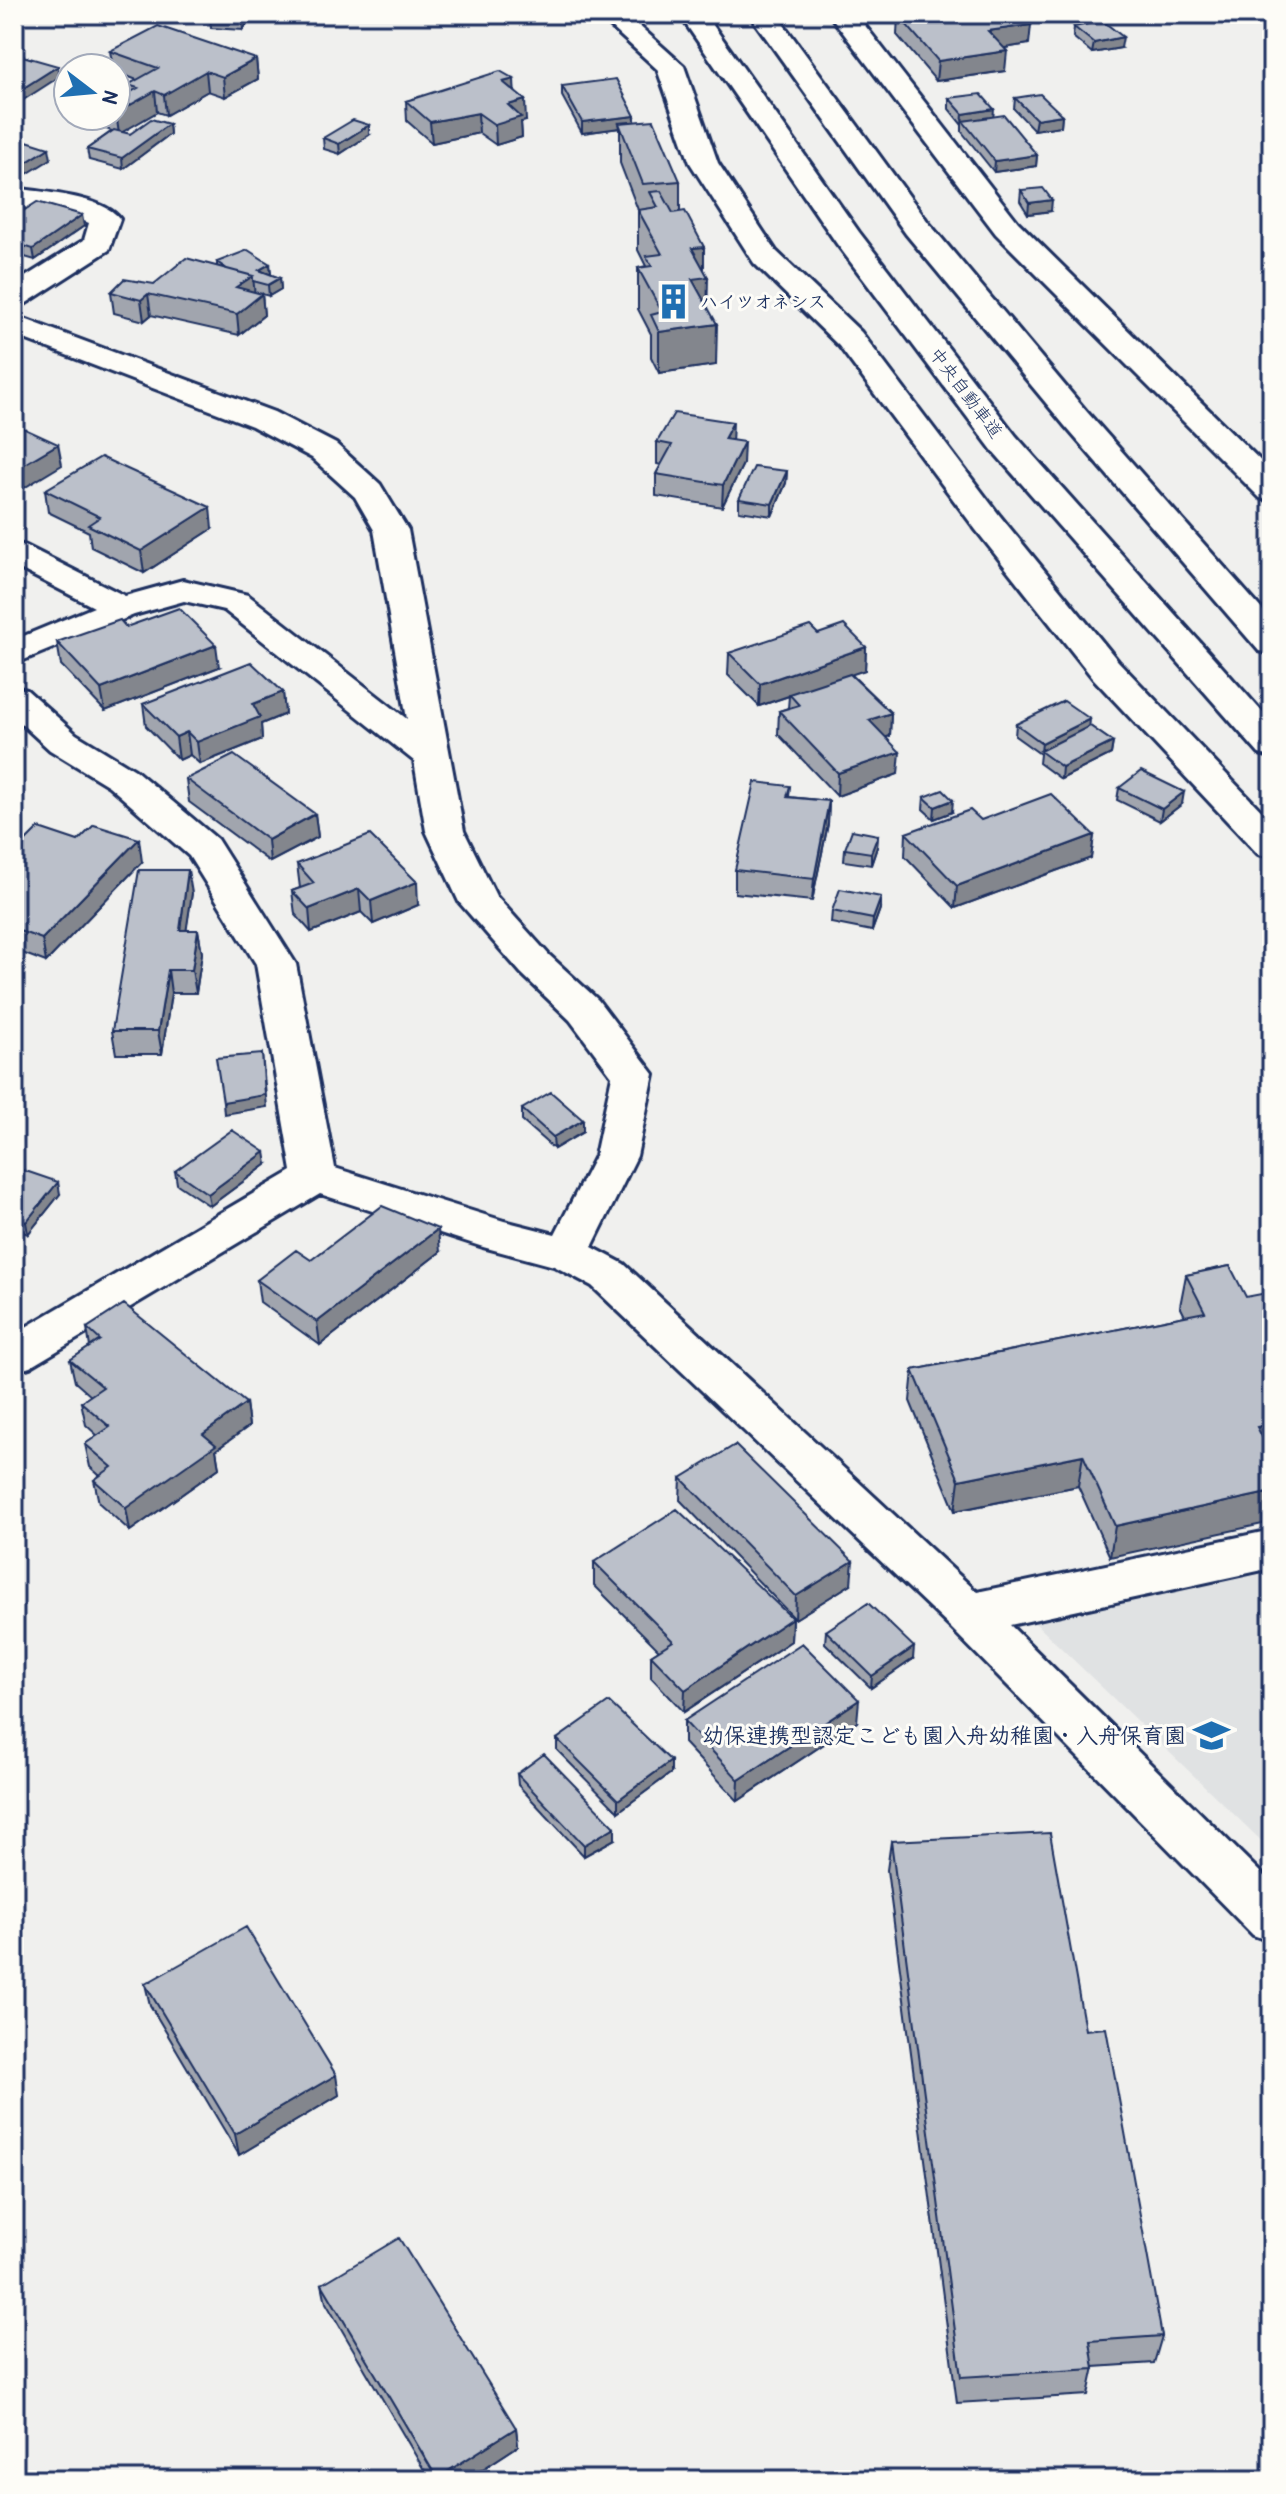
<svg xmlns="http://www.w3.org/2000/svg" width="1286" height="2494" font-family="'Patrick Hand','Klee One',sans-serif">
<rect width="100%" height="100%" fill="#f0f0ee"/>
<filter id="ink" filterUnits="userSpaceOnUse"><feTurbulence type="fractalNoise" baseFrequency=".0125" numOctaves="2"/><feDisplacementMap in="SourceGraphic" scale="16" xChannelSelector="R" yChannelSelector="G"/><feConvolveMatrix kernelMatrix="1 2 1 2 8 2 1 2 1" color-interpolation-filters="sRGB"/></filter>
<g filter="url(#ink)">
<path fill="#e0e2e3" d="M1272 1572V1851L1032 1620Z"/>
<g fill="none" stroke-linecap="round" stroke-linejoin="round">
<defs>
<path id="minor" d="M597 14H626L684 66 718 163 776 251 861 332 1000 516 1118 661 1272 822V857L1258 854 1092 677 976 530 839 346 754 263 690 163 657 69Z
M829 14H856L1018 222 1272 472V501L1260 498 996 234Z
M14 188C41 192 104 196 120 219L109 250 25 304 14 306V284L84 240 89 223 64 213 14 206Z
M14 315 274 412 336 444 380 484 408 530 464 831 496 896 549 955 598 1000 654 1074 637 1156 592 1247 624 1264 977 1592 1272 1530V1568L1010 1625 1272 1884V1942L1253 1935 951 1628 592 1286 554 1266 483 1247 320 1194 30 1367 14 1372V1334L292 1171 256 964 189 856 109 786 50 750 14 717V687L27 690 76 734 135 770 217 839 296 964 335 1168 504 1221 555 1234 595 1156 612 1076 570 1020 521 973 459 902 426 831 414 761 224 610 184 601 134 615 14 664V640L94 607 14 566V543L26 546 125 596 183 580 248 595 407 719 374 530 355 497 312 458 252 426 14 335Z"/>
<path id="highway" d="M679 14H705L859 232 1016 436 1272 723V757L1259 754 992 450 837 244Z
M749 14H776L928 222 1087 412 1272 621V654L1259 651 1065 426 906 234Z"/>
</defs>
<use href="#minor" stroke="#1b2f5e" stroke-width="6"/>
<use href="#highway" stroke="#1b2f5e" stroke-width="6"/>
<path stroke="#1b2f5e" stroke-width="3" stroke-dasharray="1 4" stroke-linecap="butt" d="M1044 14 1067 18 1109 14
M1252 14 1272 20"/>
<use href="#minor" fill="#fdfcf7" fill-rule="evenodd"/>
<use href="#highway" fill="#fdfcf7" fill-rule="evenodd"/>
</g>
<path fill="#a1a5ae" stroke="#1b2f5e" stroke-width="2" d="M212 14H253L243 30 211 28 210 17Z
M898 15 1029 44 1004 48 1005 71 936 81 897 35Z
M1074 27 1121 48 1092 53 1073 37Z
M110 51 256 59 258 79 225 97 208 91 166 115 157 112 122 132 130 134 169 124 170 134 123 169 89 160 87 149 112 131 70 116H116V95L122 97 129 93 128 85 137 80 116 72V68H113Z
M562 86 635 116V122L680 181V212L704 269 707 307 716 365 659 373 651 357V334L638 309V268L646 266 638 250V210L620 163V128L582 133 562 96Z
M68 91V115L65 114 62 94Z
M515 91 526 121 521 122 522 137 496 145 479 133 432 143 407 121 406 101Z
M949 98 993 117 1037 155 1036 166 994 172 962 132V125L949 109Z
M1015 98 1062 115 1061 126 1034 130 1014 109Z
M369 135 340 154 324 149 323 138Z
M1021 190 1051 211 1028 214 1020 201Z
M14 217 84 226 35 260 14 254Z
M217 262 270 264 271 275 280 278 281 289 269 296 262 294 264 315 239 335 151 315 144 321 114 313 111 292 154 284 217 266Z
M732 440 743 464 722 507 656 496V474L661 465 657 464V442Z
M787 471 786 483 772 516 739 511V499Z
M45 490 212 529 144 573 91 547 89 532 48 512Z
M818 634 866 647 865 670 851 674 891 713 890 736 886 737 898 774 837 796 778 734 779 711 788 708 789 696 759 706 728 675 729 653Z
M57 642 219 667 105 711 61 665Z
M283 692 285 714 261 724 262 739 200 764 190 755 179 760 146 726 143 704Z
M1016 724 1090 726 1113 742 1111 754 1061 779 1039 763 1040 754 1015 736Z
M186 779 315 814 318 837 270 862 189 802Z
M790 786 789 797 829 801 828 824 812 901 735 893V870Z
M1119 788 1182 804 1160 821 1117 800Z
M924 797 952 812 934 819 923 809Z
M981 820 1094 835 1091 858 955 908 905 856 906 833Z
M878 835 877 847 871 865 844 861 845 849Z
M14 853 142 862 46 962 14 950Z
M297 864 418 905 373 924 361 912 311 932 295 914 292 891 300 888Z
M192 893 186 930H198L202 953 196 993H171L162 1054H116L112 1031Z
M880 909 872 931 831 923 832 911Z
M522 1109 583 1120V1132L554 1149 522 1121Z
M267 1164 210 1206 177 1184 175 1171Z
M14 1167 60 1194 28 1234 14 1229Z
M440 1252 320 1345 260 1302 257 1280 311 1260Z
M1230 1266 1271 1454 1110 1557 1078 1486 955 1511 910 1401 913 1370 1185 1316 1180 1306 1186 1275Z
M87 1328 246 1403 249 1426 216 1450 219 1468 130 1531 99 1503 94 1480 100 1476 90 1467 85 1444 98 1436 86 1425 81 1402 91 1396 75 1382 70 1360 90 1347Z
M681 1478 851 1584 795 1619 680 1500Z
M594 1562 792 1618 791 1641 684 1712 651 1677V1655L659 1650 594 1585Z
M826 1631 913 1659 871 1688 825 1643Z
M684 1721 857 1722 738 1801 684 1743Z
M557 1739 671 1773 618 1812 557 1750Z
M517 1774 615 1839 584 1856 518 1785Z
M891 1841 1085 2030 1162 2336 1154 2363 1094 2367 1088 2395 957 2403 887 1870Z
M145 1984 339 2095 239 2155 150 2005Z
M322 2284 516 2428 518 2446 466 2480H430L326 2303Z"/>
<path fill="#83868d" stroke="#1b2f5e" stroke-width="2" d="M246 14H253L243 30 242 20Z
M1031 25 1029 44 987 51 988 31Z
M1123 37 1121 48 1092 53 1094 43Z
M1007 51 1005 71 936 81 938 61Z
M256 59 258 79 225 97 223 77Z
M58 66 59 77 14 106V94Z
M206 71 208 91 166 115 164 95Z
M514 79 515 99 503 82Z
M155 91 157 112 119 134 116 113Z
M525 100 526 121 521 122 522 137 496 145 495 125 508 105Z
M994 109 993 120 963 121 962 125 963 114Z
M478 113 479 133 432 143 430 122Z
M1062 115 1061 126 1034 130 1036 119Z
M635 116V126L619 123 620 128 582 133V122Z
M169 124 170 134 123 169 122 158Z
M369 125V135L340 154 339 144Z
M49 148 51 159 14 182V170Z
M1037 155 1036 166 994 172 995 161Z
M1052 200 1051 211 1028 214 1029 203Z
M82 215 84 226 35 260 33 249Z
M704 247V277H708L707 318 692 320V248Z
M270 264 271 275 259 270Z
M253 276 255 297 236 287Z
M280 278 281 289 269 296 268 285Z
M148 294 151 315 144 321 141 300Z
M262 294 264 315 239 335 237 314Z
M717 324 716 365 659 373V332Z
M733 422 732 444 724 439Z
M744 442 743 464 722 507 723 485Z
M58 444 62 465 14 494V470Z
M787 471 786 483 772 516V504Z
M210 507 212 529 144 573 141 551Z
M216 645 219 667 105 711 101 689Z
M866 647 865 670 759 706 760 684Z
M283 692 285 714 261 724 262 739 200 764 197 742 253 704Z
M891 713 890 736 868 743 869 720Z
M1090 719 1089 731 1041 752 1042 743Z
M187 732 190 755 179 760 176 737Z
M1113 742 1111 754 1061 779 1062 767Z
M900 752 898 774 837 796 838 773Z
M1184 792 1182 804 1160 821 1162 809Z
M953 800 952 812 934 819 935 807Z
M829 801 828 824 812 901 814 879Z
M315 814 318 837 270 862 268 840Z
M878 835 877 847 871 865V853Z
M1094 835 1091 858 955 908 957 886Z
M139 839 142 862 46 962 42 939Z
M188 870 192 893 183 953 180 930Z
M417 882 418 905 373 924 371 901Z
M359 889 361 912 311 932 309 909Z
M881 897 880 909 872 931 873 919Z
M198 930 202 953 196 993 192 970Z
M15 960 17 972 14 975V961Z
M168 970 171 993 162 1054 158 1031Z
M262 1054 267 1107 224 1114 223 1102Z
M583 1120V1132L554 1149 553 1137Z
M265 1152 267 1164 210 1206 208 1194Z
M58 1182 60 1194 28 1234 26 1222Z
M438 1229 440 1252 320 1345 317 1322Z
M246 1403 249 1426 216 1450 219 1468 130 1531 126 1508 203 1434Z
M1272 1424V1454L1250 1458 1257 1427Z
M1083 1455 1078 1486 955 1511 959 1480Z
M1272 1492V1522L1110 1557 1115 1526Z
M853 1561 851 1584 795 1619 796 1596Z
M792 1618 791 1641 684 1712 685 1690Z
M914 1647 913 1659 871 1688 872 1676Z
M859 1700 857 1722 738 1801 739 1780Z
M671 1761V1773L618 1812V1800Z
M615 1827V1839L584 1856V1845Z
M336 2075 339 2095 239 2155 235 2134Z
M516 2428 518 2446 466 2480H437V2478Z"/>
<path fill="#bbc0ca" stroke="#1b2f5e" stroke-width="2" d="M212 14H246L242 20 210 17Z
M903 14H1022L1031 25 988 31 1007 51 938 61 898 15Z
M1103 21 1123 37 1094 43 1074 27Z
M158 26 256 59 223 77 206 71 164 95 155 91 116 113V95L122 97 138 88 128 85 158 68 110 51Z
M19 55 58 66 14 94V59Z
M500 71 514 79 503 82 525 100 508 105 521 117 495 125 478 113 430 122 406 101Z
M616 79 635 116 582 122 562 86Z
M981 94 994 109 963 114 949 98Z
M1040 94 1062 115 1036 119 1015 98Z
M1004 115 1037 155 995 161 963 121Z
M151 119 169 124 122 158 87 149 114 130 130 134Z
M353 120 369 125 339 144 323 138Z
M654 120 680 181 643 184 619 123Z
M14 137 49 148 14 170Z
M1043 188 1052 200 1029 203 1021 190Z
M661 191 673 213 685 211 704 247 692 248 708 277 692 279 717 324 659 332 651 315 662 312 638 268 652 266 646 256 662 254 638 210 658 207 650 192Z
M37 202 82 215 33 249 14 243V217Z
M248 250 270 264 259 270 280 278 268 285 253 281V276L227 269 217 262Z
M186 258 253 276 236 287 262 294 237 314 148 294 141 300 111 292 124 279 154 284Z
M674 413 733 422 724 439 744 442 723 485 656 474 672 445 657 442Z
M14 424 58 444 14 470Z
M101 457 210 507 141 551 88 525 100 517 45 490Z
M754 467 787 471 772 504 739 499Z
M179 608 216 645 101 689 57 642 120 620 126 627Z
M844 625 866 647 760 684 729 653 810 626 818 634Z
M251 662 283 692 253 704 260 717 197 742 187 732 176 737 143 704Z
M850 674 891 713 869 720 900 752 838 773 779 711 799 705 789 694Z
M1064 701 1090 719 1042 743 1016 724Z
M1090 726 1113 742 1062 767 1040 751Z
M234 755 315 814 268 840 186 779Z
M1141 771 1184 792 1162 809 1119 788Z
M755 782 790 786 787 797 829 801 814 879 735 870Z
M943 790 953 800 935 807 924 797Z
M1051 794 1094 835 957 886 906 833 970 810 981 820Z
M94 825 139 839 42 939 14 929V853L39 828 78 841Z
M852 830 878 835 871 853 845 849Z
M370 835 417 882 371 901 359 889 309 909 292 891 314 883 297 864Z
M139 870H188L180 930H198L192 970H168L158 1031H112Z
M840 889 881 897 873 919 832 911Z
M262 1054 265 1095 223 1102 216 1058Z
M551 1092 583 1120 553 1137 522 1109Z
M232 1130 265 1152 208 1194 175 1171Z
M14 1167 58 1182 26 1222 14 1218Z
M382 1206 438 1229 317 1322 257 1280 296 1250 311 1260Z
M1230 1266 1246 1297 1272 1292V1424L1257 1427 1272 1456V1492L1115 1526 1083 1455 959 1480 913 1370 1205 1312 1186 1275Z
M124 1304 246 1403 203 1434 216 1445 126 1508 94 1480 112 1467 85 1444 110 1427 81 1402 103 1387 70 1360 100 1340 87 1328Z
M735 1445 853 1561 796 1596 681 1478Z
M677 1509 792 1618 685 1690 651 1655 673 1641 594 1562Z
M868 1603 914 1647 872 1676 826 1631Z
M802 1643 859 1700 739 1780 684 1721Z
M609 1702 671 1761 618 1800 557 1739Z
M544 1754 615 1827 584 1845 517 1774Z
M1050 1833 1085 2030 1106 2028 1162 2336 1090 2341 1094 2369 961 2377 891 1841Z
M246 1927 336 2075 235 2134 145 1984Z
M399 2238 516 2428 437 2478 322 2284Z"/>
</g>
<defs>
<symbol id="building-bare" viewBox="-9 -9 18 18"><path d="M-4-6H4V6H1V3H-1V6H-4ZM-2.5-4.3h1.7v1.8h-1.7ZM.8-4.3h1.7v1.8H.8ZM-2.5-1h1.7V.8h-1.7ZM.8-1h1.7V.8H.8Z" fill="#1f6fb2" stroke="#fdfcf7" stroke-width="2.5" paint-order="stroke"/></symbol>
<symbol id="school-bare" viewBox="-9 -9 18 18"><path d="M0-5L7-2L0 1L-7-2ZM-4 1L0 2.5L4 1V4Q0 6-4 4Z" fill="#1f6fb2" stroke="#fdfcf7" stroke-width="2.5" paint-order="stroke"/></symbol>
</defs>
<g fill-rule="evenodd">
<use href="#building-bare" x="648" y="276" width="51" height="51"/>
<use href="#school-bare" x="1186" y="1710" width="51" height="51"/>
</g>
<g text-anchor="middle" stroke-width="6" stroke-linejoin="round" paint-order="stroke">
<g font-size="18" font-weight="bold" fill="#1b2f5e" stroke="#fdfcf7" text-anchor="start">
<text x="700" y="308">ハイツオネシス</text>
</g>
<g font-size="18" fill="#1b2f5e" stroke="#fdfcf7">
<text transform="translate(966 393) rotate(53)" y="6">中央自動車道</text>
</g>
<g font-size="22" font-weight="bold" fill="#1b2f5e" stroke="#fdfcf7" text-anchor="end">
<text x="1186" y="1743">幼保連携型認定こども園入舟幼稚園・入舟保育園</text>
</g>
</g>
<rect width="1286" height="2494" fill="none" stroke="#fdfcf7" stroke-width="48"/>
<rect x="24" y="24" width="1238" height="2446" fill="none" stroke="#1b2f5e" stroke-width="3" filter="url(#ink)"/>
<g transform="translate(92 92) rotate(106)"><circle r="38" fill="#fdfcf7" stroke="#a3aaba" stroke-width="2"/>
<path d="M0-6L14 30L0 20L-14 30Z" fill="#1f6fb2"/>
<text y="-12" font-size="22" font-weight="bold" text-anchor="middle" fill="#1b2f5e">N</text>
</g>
</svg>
